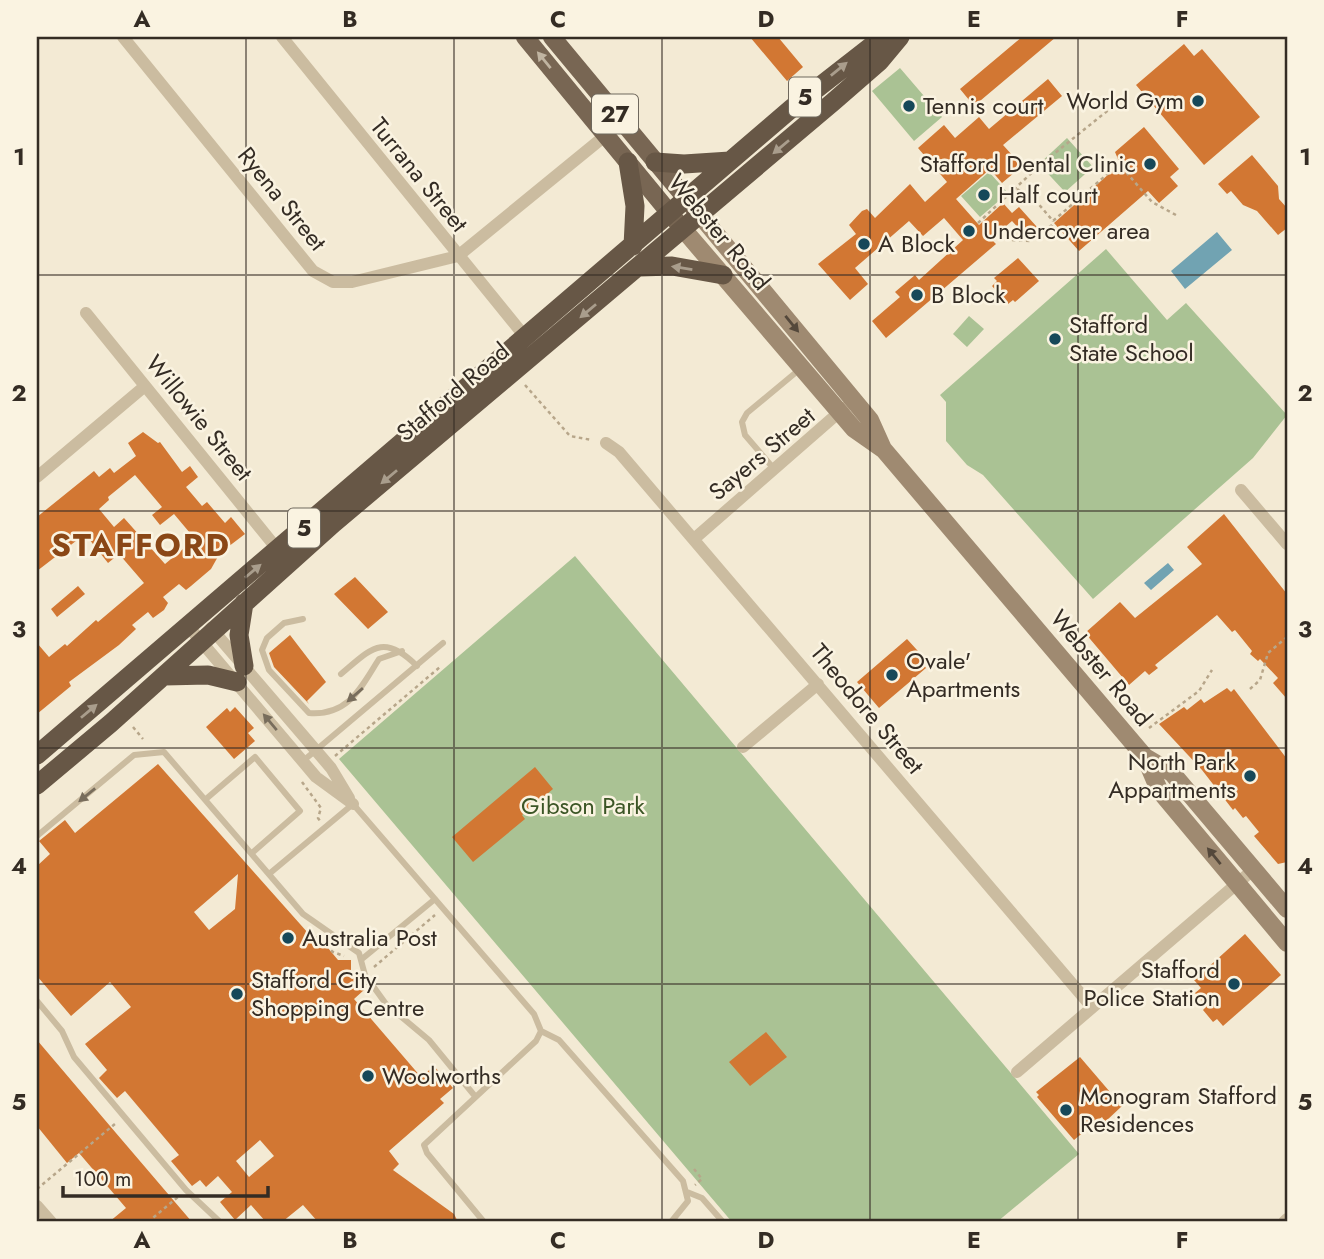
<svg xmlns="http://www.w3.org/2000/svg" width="1324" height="1259" font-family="Jost,sans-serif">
<rect width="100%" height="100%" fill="#f3ead4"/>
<path fill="#aac294" d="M900 68 942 117 914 141 872 91Z
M1067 138 1093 167 1065 192 1039 164Z
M989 172 1008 193 980 217 961 196Z
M1106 249 1167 320 1186 303 1287 415 1253 458 1093 599 983 475 967 465 946 441V402L940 395Z
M969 316 984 329 967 347 953 334Z
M575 556 1079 1154 997 1222H732L339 759Z"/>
<path fill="#71a3b2" d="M1217 232 1232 250 1185 289 1171 271Z
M1168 563 1174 570 1151 590 1144 583Z"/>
<path fill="#d27733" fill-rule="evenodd" d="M750 37H778L803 67 787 81Z
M1022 37H1056L974 106 960 89Z
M1184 44 1194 56 1202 49 1260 117 1204 165 1136 85Z
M1048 79 1062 96 1003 145 1022 166 1002 183 990 169 956 199 979 225 1003 203 1012 213 1019 207 1037 227 1026 236 1012 221 991 239 996 244 886 338 872 321 900 297 895 292 915 275 919 280 963 240 944 218 923 236 909 221 855 268 868 284 850 300 818 264 856 234 849 225 862 211 867 209 875 218 910 184 925 202 947 182 918 148 944 125 955 138 979 117 989 129Z
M1144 127 1179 169 1170 177 1178 186 1159 203 1148 191 1079 251 1054 223 1120 164 1115 152Z
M1252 155 1278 186 1279 199 1287 208V228L1278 235 1257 211 1243 205 1231 191 1227 194 1218 184Z
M1018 258 1039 281 1015 302 1013 300 1008 304 992 286 997 281 994 278Z
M143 432 158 443 160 442 182 472 190 466 198 477 186 487 202 506 207 502 225 523 231 517 245 534 220 553 211 569 191 586 186 590 179 584 163 597 168 603 164 610 153 618 148 612 132 625 136 629 119 645 69 682 71 686 37 714V643L49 657 65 644 67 646 96 620 98 622 144 583 119 554 108 563 85 534 37 571V517L94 471 99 477 110 468 114 473 136 456 128 443ZM135 475 162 507 152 515 160 525 174 514 195 539 165 564 124 518 114 527 99 509 109 500 108 497Z
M1224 514 1287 594V699L1273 683 1278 678 1260 659 1258 661 1250 654 1252 651 1235 630 1232 632 1217 615 1155 665 1158 668 1149 675 1145 671 1129 685 1085 633 1120 602 1135 618 1202 564 1187 547Z
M355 577 388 612 368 629 334 594Z
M78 586 85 594 57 617 51 609Z
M290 635 326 682 307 701 309 704 274 667 269 653Z
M907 639 927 661 923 664 926 668 879 708 857 682Z
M1227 688 1231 692 1234 689 1287 759V862L1278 864 1254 836 1259 832 1246 816 1243 818 1235 808 1233 810 1202 770 1159 724 1184 707 1187 710 1201 699 1204 703Z
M235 707 254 728 248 733 255 741 234 759 206 727 227 708 230 712Z
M158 764 316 942H323L338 960H351V975L364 990 354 999 421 1077 434 1066 453 1088 440 1099 444 1103 389 1151 399 1164 393 1170 454 1214 458 1222H318L303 1205 282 1222H266L251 1205 235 1220 220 1202 232 1192 218 1176 206 1187 200 1180 192 1186 171 1161 179 1155 125 1091 117 1098 99 1078 107 1070 85 1044 131 1007 110 982 71 1016 37 976V866L50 854 39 841 65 820 75 833ZM238 874 235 909 209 930 194 912ZM260 1140 274 1156 249 1177 236 1161Z
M535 767 553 789 522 815 525 819 473 862 452 837Z
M1245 934 1281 975 1223 1026 1217 1019 1213 1022 1203 1010 1207 1006 1195 993 1201 988 1194 980Z
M766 1032 787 1057 750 1086 729 1062Z
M37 1040 110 1126 192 1222H109L126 1208 79 1153 67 1163 37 1126Z
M1080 1057 1122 1106 1105 1122 1102 1117 1074 1140 1037 1097 1039 1095 1036 1092Z"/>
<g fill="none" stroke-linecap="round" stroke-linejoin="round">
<path stroke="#b7a68a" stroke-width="2.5" stroke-dasharray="3.5 3.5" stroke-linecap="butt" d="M1017 189 1036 201 1053 221 1119 164 1152 202 1176 215
M978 223 1039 166 1122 99
M991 239 1031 241 1052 225 1053 221
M525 385 570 436 592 440
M1250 689 1260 680 1268 653 1287 637
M133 727 143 739
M1149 728 1199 691 1212 670
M335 756 440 667
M302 782 321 808 318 818 320 821
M310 932 333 952 344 956
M374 967 435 915
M694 1169 702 1179 695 1185
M37 1189 116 1123
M148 1222 178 1197"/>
<path stroke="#cbbca0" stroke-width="6" d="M775 470 745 435 742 422 747 413 800 369
M303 619 284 623 267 638 262 650 269 670 309 713C349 716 361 687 379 659L402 651
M341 674C371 649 383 632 417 666
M303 761 443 643
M206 799 255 757 300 811 252 853
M37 836 134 755 164 752 303 914 359 953 365 975 386 1004 429 1040 474 1095
M269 874 353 804 534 1014 541 1031 559 1040 683 1181 688 1201 671 1222
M362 959 435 899
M37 1001 62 1031 74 1057 186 1190 220 1222
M687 1192 702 1198 723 1222
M484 1222 427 1153 424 1145 536 1041 541 1031"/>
<path stroke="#cbbca0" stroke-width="12" d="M123 37 313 271 333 282H352L458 256 606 135
M282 37 526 338
M86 313 278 550
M606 443 619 452 1091 1006
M37 477 145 386
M1241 490 1287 544
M694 539 844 408
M188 626 316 777 353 804
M211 628 331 768 349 798
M743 747 818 684
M1017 1072 1254 869
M37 1206 51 1222
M1284 1222 1287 1219"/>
<path stroke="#9f8a71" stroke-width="18" d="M701 216 870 420 883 449
M684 230 854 429 884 450 1145 757 1159 790 1287 943
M1145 757 1172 773 1287 909"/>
<path stroke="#786653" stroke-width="18" d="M525 37 677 222
M552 37 694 208"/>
<path stroke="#675746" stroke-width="19" d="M628 162 635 206 633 246
M655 162 684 164 730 161
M640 267 672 266 723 275
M244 603 239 635 244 666
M164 676 208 675 237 682
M37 755 792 108 883 37
M37 785 111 723 334 523 833 102 880 61 900 37"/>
</g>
<defs><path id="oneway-solid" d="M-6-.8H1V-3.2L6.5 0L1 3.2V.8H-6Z" transform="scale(1.75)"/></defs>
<use fill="#c0b4a1" href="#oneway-solid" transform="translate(544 60) rotate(-129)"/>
<g fill="#a99d8c">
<use href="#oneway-solid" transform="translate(839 69) rotate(-39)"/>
<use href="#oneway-solid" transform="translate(781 147) rotate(140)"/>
<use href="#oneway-solid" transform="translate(682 268) rotate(-171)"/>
<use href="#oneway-solid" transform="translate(588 311) rotate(140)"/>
<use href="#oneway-solid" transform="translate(389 477) rotate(140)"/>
<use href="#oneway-solid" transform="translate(253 571) rotate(-40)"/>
<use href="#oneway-solid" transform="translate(89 711) rotate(-40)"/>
</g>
<g fill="#54483b">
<use href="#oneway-solid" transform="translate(792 324) rotate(51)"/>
<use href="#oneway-solid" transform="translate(1214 856) rotate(-129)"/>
</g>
<g fill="#786d5c">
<use href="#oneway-solid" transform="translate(355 695) rotate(139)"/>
<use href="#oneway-solid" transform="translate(270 722) rotate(-130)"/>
<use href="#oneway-solid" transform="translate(87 795) rotate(141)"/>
</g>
<path fill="none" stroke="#342c24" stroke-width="2" stroke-opacity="0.55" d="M246 37V1222M454 37V1222M662 37V1222M870 37V1222M1078 37V1222M37 275H1287M37 511H1287M37 748H1287M37 984H1287"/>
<g fill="#164859" stroke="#faf3e1" stroke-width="2.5">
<circle cx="1198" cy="101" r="7"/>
<circle cx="909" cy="106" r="7"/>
<circle cx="1150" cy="164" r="7"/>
<circle cx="984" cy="195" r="7"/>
<circle cx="969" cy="231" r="7"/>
<circle cx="864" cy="244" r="7"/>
<circle cx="917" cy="295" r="7"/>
<circle cx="1055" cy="339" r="7"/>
<circle cx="892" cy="675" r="7"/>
<circle cx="1250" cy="776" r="7"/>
<circle cx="288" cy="938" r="7"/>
<circle cx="1234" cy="984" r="7"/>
<circle cx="237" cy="994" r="7"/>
<circle cx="368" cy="1076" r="7"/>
<circle cx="1066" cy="1110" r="7"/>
</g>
<g text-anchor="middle" stroke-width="5" stroke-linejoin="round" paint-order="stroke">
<g fill="#faf3e1" stroke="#6f685d" stroke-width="2">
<rect x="789" y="77.5" width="32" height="39" rx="5"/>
<rect x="592" y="94.5" width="46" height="39" rx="5"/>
<rect x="288" y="508.5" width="32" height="39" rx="5"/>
</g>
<g font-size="23" font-weight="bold" fill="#342c24">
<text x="805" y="105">5</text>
<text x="615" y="122">27</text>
<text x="304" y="536">5</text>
</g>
<g font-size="24" fill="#342c24" stroke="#faf3e1" text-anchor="start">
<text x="1184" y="109" text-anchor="end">World Gym</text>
<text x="923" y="114">Tennis court</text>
<text x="1136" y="172" text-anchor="end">Stafford Dental Clinic</text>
<text x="998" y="203">Half court</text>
<text x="983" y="239">Undercover area</text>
<text x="878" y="252">A Block</text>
<text x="931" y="303">B Block</text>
<text x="1069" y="333">Stafford<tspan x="1069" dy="28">State School</tspan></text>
<text x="906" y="669">Ovale'<tspan x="906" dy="28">Apartments</tspan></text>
<text x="1236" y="770" text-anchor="end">North Park<tspan x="1236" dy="28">Appartments</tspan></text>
<text x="302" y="946">Australia Post</text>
<text x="1220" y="978" text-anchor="end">Stafford<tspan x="1220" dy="28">Police Station</tspan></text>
<text x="251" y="988">Stafford City<tspan x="251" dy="28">Shopping Centre</tspan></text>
<text x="382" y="1084">Woolworths</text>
<text x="1080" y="1104">Monogram Stafford<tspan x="1080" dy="28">Residences</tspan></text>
</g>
<g font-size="24" fill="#342c24" stroke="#faf3e1">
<text transform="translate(419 175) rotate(51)" y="8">Turrana Street</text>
<text transform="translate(282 199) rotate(51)" y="8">Ryena Street</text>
<text transform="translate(719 232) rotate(50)" y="8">Webster Road</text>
<text transform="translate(453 392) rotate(-40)" y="8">Stafford Road</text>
<text transform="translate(199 418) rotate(51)" y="8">Willowie Street</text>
<text transform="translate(762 454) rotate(-40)" y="8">Sayers Street</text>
<text transform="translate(1101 668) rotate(50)" y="8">Webster Road</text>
<text transform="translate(867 709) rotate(50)" y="8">Theodore Street</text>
</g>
<g font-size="24" fill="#3b5525" stroke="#faf3e1">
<text x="583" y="814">Gibson Park</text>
</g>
<g font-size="32" font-weight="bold" letter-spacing="2" fill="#8a4716" stroke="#faf3e1">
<text x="141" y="556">STAFFORD</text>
</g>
</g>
<rect width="1324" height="1259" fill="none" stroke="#faf3e1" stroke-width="77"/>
<path d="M63 1186v10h205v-10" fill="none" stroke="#342c24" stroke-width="3.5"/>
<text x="74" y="1186" font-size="21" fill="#342c24" stroke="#faf3e1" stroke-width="5" paint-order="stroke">100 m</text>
<rect x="38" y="38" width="1248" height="1182" fill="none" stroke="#342c24" stroke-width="2.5"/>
<g font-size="23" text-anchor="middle" font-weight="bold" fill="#342c24">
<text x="142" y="27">A</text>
<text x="350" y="27">B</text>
<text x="558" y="27">C</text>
<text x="766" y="27">D</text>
<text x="974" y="27">E</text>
<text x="1182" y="27">F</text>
<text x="19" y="165">1</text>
<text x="1305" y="165">1</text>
<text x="19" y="401">2</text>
<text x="1305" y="401">2</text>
<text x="19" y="637">3</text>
<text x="1305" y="637">3</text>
<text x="19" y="874">4</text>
<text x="1305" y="874">4</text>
<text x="19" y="1110">5</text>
<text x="1305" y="1110">5</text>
<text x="142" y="1248">A</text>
<text x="350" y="1248">B</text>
<text x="558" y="1248">C</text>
<text x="766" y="1248">D</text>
<text x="974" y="1248">E</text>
<text x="1182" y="1248">F</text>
</g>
</svg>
